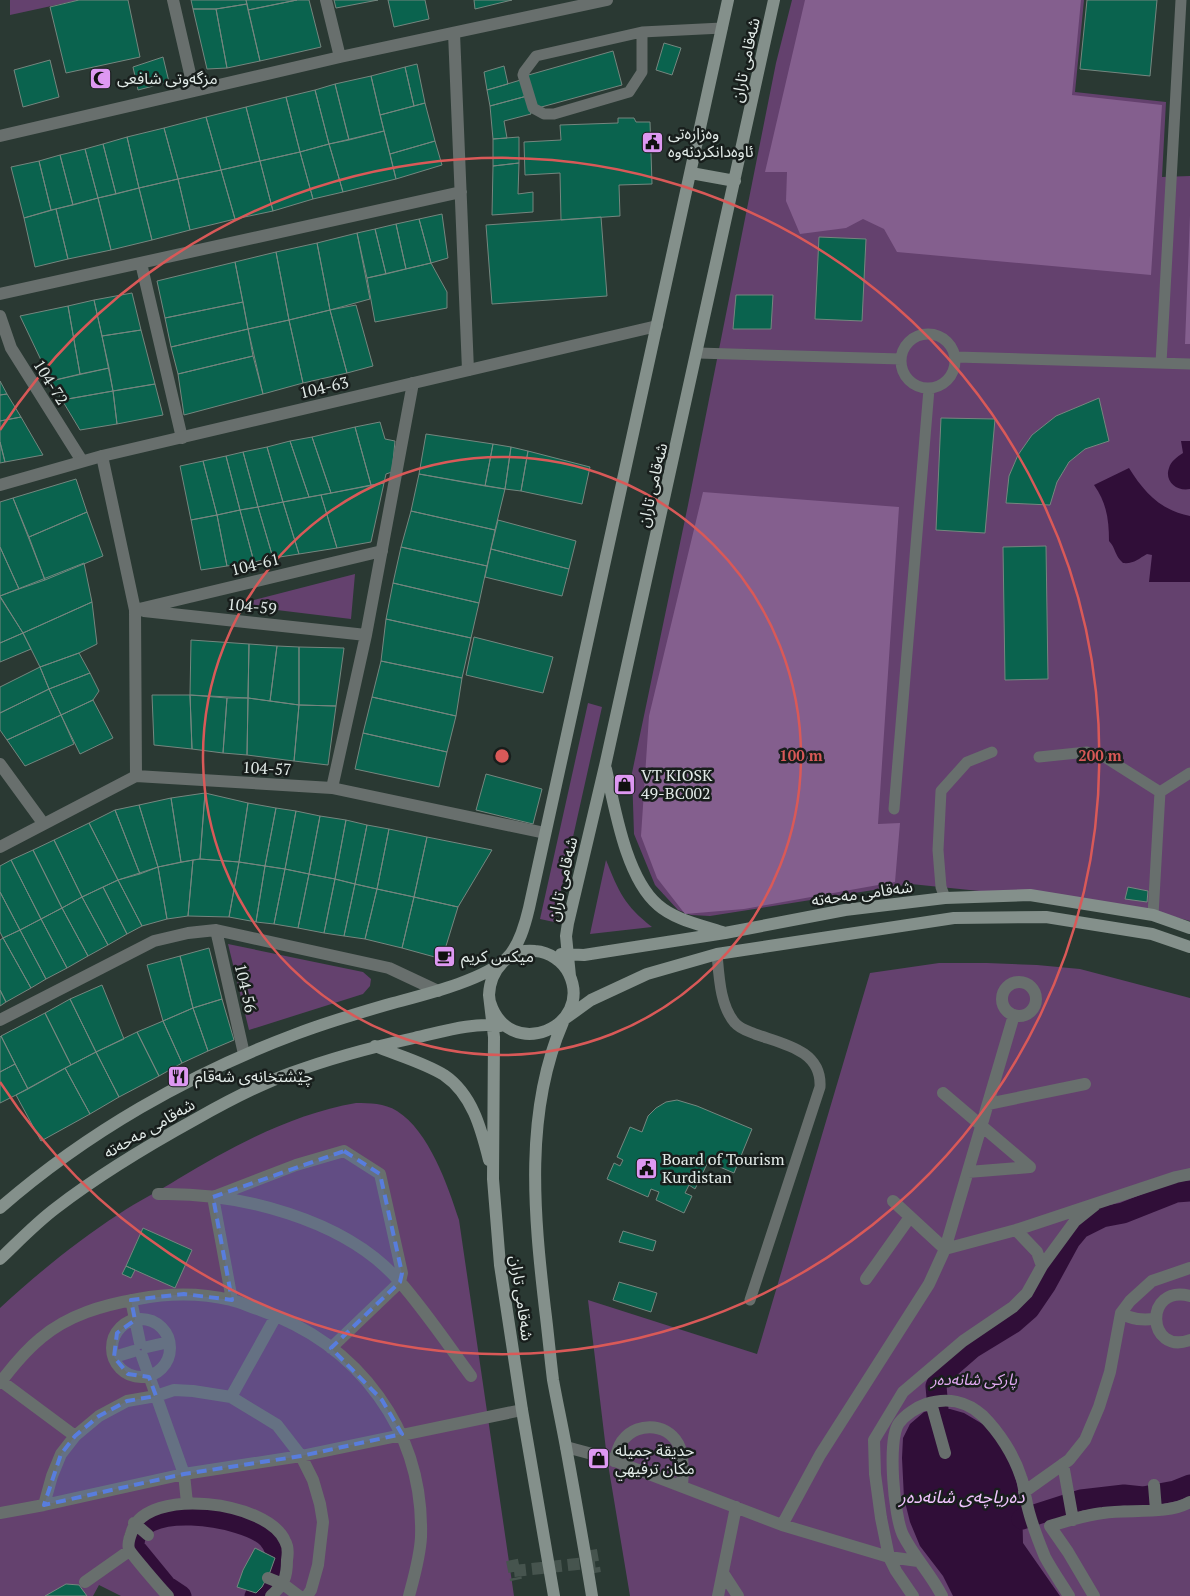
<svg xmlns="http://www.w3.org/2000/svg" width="1190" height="1596" font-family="'PT Serif','Noto Sans Arabic',serif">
<rect width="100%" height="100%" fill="#2a3933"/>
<path fill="#64416e" d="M10 0H79L10 15Z
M792 0H1084L1075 92 1166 102 1162 177 1190 176V921L1137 907 911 884 710 916 691 915 678 910 655 885 634 834 632 773 688 505 776 63Z
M355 574 351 619 235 605Z
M588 703 602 707 554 922 540 919Z
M606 860C619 892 624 905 652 927L590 934Z
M228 944 363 972 371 979 370 986 363 994 249 1030Z
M939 963H987L1037 965 1080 969 1190 998V1596H630L607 1458 588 1300 757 1354 870 973Z
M356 1103C370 1103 384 1103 397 1111 429 1131 448 1186 459 1220L514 1596H121L99 1585 93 1596H0V1308C37 1274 77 1241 119 1214 138 1201 159 1191 178 1179 233 1146 292 1114 356 1103Z"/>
<path fill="#845f8e" d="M805 0H1081L1072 95 1162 105 1151 275 897 252 884 229 863 219 846 228 800 234 786 201 787 172H765Z
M1190 215V344H1185Z
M703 492 899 507 878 824 900 823 895 882 744 909 685 914 657 878 641 836 649 716Z"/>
<path fill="#300e38" d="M1181 441H1190V489C1177 492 1164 481 1169 468 1171 461 1177 457 1183 453Z
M1129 468C1144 492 1160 510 1190 516V582H1149L1152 555 1147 554C1138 559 1134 564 1123 563 1114 555 1116 548 1109 541 1109 521 1107 503 1094 485Z
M938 1409H950L964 1413 991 1429 1012 1466 1022 1501 1023 1543 1060 1596H953L943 1576 920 1546 910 1522 904 1498 902 1458 903 1438 910 1424 924 1412Z"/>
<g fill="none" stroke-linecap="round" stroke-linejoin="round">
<path stroke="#300e38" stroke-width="21" d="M938 1409 936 1386 941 1375 972 1348 1013 1323 1029 1309 1046 1284 1070 1240 1080 1228 1102 1217 1123 1213 1176 1192 1190 1191
M1022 1519 1081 1500 1124 1495 1143 1497 1175 1491 1190 1485
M181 1596 166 1586 134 1547C131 1497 246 1515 268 1538 274 1545 277 1553 277 1562 277 1578 267 1588 255 1596"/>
</g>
<path fill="#0a634e" stroke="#75867f" d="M79 0H128L140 57 66 73 50 7Z
M191 0H246L247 4 216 9H193Z
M246 0H297L248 10Z
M297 0H309L321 47 260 61 248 10Z
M334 0H378L336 8Z
M388 0H425L429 19 394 27Z
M474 0H512L475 9Z
M1087 0H1157L1150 76 1080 69Z
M247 4 260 61 227 68 216 9Z
M193 9H216L227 68 207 69Z
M664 43 681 48 672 75 656 70Z
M613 51 622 85 534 109 525 76Z
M163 57 169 82 138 90 133 67Z
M50 60 59 97 23 107 14 70Z
M417 64 425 103 414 106 405 67Z
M504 66 508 84 487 90 484 72Z
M405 67 414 106 380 115 371 76Z
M371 76 384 131 349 140 335 84Z
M524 79 527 96 490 106 487 90Z
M335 84 349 140 329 144 315 90Z
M315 90 329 144 300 152 286 97Z
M527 96 531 114 504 121 507 138 493 139 490 106Z
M286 97 300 152 260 161 246 107Z
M425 103 435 141 390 154 380 115Z
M246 107 260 161 221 170 206 117Z
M206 117 221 170 178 179 164 128Z
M618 118H634L636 122H650L652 184 619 185 620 216 561 220 560 173 525 175 524 142 561 140 560 125 618 123Z
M164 128 178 179 139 188 127 137Z
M384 131 396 179 343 192 329 144Z
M127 137 139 188 116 194 103 144Z
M519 137V163L493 166V139Z
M435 141 442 165 396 179 390 154Z
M103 144 116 194 98 198 85 149Z
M329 144 343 192 313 199 300 152Z
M85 149 98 198 73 205 60 155Z
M300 152 313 199 273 211 260 161Z
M60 155 73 205 51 210 39 161Z
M39 161 51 210 24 218 11 167Z
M260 161 273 211 235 219 221 170Z
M519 163 518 194 533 192V212L492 215 493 166Z
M221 170 235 219 190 230 178 179Z
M178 179 190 230 152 240 139 188Z
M139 188 152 240 111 250 98 198Z
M98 198 111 250 68 259 56 209Z
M56 209 68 259 35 267 24 218Z
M442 214 448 258 431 263 419 219Z
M601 217 607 296 492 304 486 225Z
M419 219 431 263 406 269 396 224Z
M396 224 406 269 386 274 375 229Z
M375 229 386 274 367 278 357 233Z
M357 233 370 299 330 310 317 243Z
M819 237 866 239 862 321 815 319Z
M317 243 330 310 289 320 276 252Z
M276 252 289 320 248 329 235 262Z
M235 262 243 302 165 318 157 281Z
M431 263 447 292V308L375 322 367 278Z
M132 293 141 330 102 336 94 300Z
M736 295H773L771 329H733Z
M94 300 109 368 80 374 68 306Z
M243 302 248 329 171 347 165 318Z
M356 305 373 366 347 373 330 310Z
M68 306 80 374 51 381 20 316Z
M330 310 347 373 303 383 289 320Z
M289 320 303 383 263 394 248 329Z
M248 329 253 356 178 374 171 347Z
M141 330 155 384 113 391 102 336Z
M253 356 263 394 184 415 178 374Z
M109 368 113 391 62 400 51 381Z
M0 381 7 394 0 395Z
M155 384 163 415 117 424 113 391Z
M113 391 117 424 80 430 62 400Z
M7 394 21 417 0 421V395Z
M1099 398 1109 441 1085 449 1069 462 1057 482 1050 505 1006 503 1009 476 1018 455 1032 435 1056 416Z
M21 417 43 455 5 462 0 442V421Z
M941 418 995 419 985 533 936 530Z
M380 422 385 439 395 441 392 472 386 474 384 483 371 485 355 427Z
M355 427 371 485 331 493 312 437Z
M426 434 493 444 485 486 419 474Z
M312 437 331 493 309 497 290 441Z
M290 441 309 497 283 502 267 447Z
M0 442 5 462 0 463Z
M493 444 511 447 505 489 485 486Z
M267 447 283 502 258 507 243 452Z
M511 447 528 451 521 491 505 489Z
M528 451 590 467 582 504 521 491Z
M243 452 258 507 240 510 226 456Z
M226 456 240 510 217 515 203 461Z
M203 461 217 515 191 520 180 466Z
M419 474 505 489 495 530 411 511Z
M76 479 87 512 29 537 13 498Z
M384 483 371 542 337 548 321 495Z
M321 495 337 548 299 554 283 502Z
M13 498 45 580 19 589 0 547V502Z
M283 502 299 554 273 558 258 507Z
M258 507 273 558 254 562 240 510Z
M240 510 254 562 227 566 217 515Z
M411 511 495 530 487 566 401 547Z
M87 512 103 556 45 580 29 537Z
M217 515 227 566 201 570 191 520Z
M498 520 576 541 569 569 491 549Z
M1046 546 1048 679 1005 680 1003 547Z
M0 547 19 589 0 596Z
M401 547 487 566 479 603 393 583Z
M491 549 569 569 562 596 485 577Z
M84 563 92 602 23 633 0 596Z
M393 583 479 603 471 638 386 619Z
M0 597 23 633 0 643Z
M92 602 97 644 79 653 40 667 23 633Z
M386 619 471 638 462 678 381 661Z
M23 633 31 649 0 662V643Z
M474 637 553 657 543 693 466 675Z
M191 640 249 644 248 698 190 695Z
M249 644 277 646 270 701 248 698Z
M277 646 299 647V705L270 701Z
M299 647 344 648 336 706 299 705Z
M79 653 90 673 49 689 40 667Z
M381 661 462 678 456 716 372 697Z
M40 667 49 689 0 713V687Z
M90 673 99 691 93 700 61 715 49 689Z
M49 689 61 715 7 740 0 730V713Z
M152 695H190L192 749 154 745Z
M190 695 227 698 223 753 192 749Z
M372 697 456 716 447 752 363 733Z
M227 698H248L247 755 223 753Z
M248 698 299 705 294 761 247 755Z
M93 700 113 738 80 754 61 715Z
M299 705 336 706 328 765 294 761Z
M61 715 74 744 25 766 7 740Z
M363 733 447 752 439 787 355 769Z
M486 774 542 789 533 824 476 810Z
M205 793 200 859 181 862 171 798Z
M205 793 248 803 239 862 200 859Z
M171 798 181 862 158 867 139 805Z
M248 803 276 808 265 866 239 862Z
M139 805 158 867 140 874 115 810Z
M276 808 296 811 285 869 265 866Z
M115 810 140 874 118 880 89 823Z
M296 811 320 816 309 874 285 869Z
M320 816 346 820 335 879 309 874Z
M346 820 367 825 355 884 335 879Z
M89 823 118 880 82 897 54 840Z
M367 825 389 829 377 889 355 884Z
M389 829 427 837 414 897 377 889Z
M427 837 492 850 458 907 414 897Z
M54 840 82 897 62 908 33 850Z
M33 850 62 908 41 919 11 860Z
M200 859 239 862 229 917 188 916 193 860Z
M11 860 41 919 20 930 0 892V866Z
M193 860 188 916 167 919 158 867Z
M239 862 265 866 256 922 229 917Z
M265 866 285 869 274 924 256 922Z
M158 867 167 919 142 926 118 880Z
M285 869 309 874 298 928 274 924Z
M309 874 335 879 324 933 298 928Z
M335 879 355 884 344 936 324 933Z
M118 880 142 926 127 934 103 887Z
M355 884 377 889 365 939 344 936Z
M103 887 127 934 108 945 82 897Z
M1128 887 1148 891 1147 902 1125 899Z
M377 889 414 897 402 948 365 939Z
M0 892 20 930 3 938 0 932Z
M82 897 108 945 88 956 62 908Z
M414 897 458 907 442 959 402 948Z
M62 908 88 956 67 968 41 919Z
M41 919 67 968 46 979 20 930Z
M20 930 46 979 31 988 3 938Z
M3 938 31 988 6 1002 0 990V940Z
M209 948 222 999 193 1008 180 956Z
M180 956 193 1008 163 1021 147 965Z
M102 985 124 1039 96 1052 70 999Z
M0 990 6 1002 0 1006Z
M70 999 96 1052 71 1065 45 1013Z
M222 999 234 1040 208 1051 193 1008Z
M193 1008 208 1051 182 1063 163 1021Z
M45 1013 71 1065 28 1089 1 1036Z
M163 1021 182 1063 159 1076 137 1032Z
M137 1032 159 1076 119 1097 96 1052Z
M1 1036 15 1064 0 1072V1037Z
M96 1052 119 1097 90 1114 65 1068Z
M15 1064 28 1089 0 1103V1072Z
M65 1068 90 1114 41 1141 16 1095Z
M677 1100 697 1106 752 1129 734 1173 708 1162 695 1189 689 1185 685 1193 692 1196 684 1213 656 1200 659 1192 651 1189 648 1197 607 1179 614 1163 620 1166 623 1160 617 1157 630 1127 642 1132 648 1116 656 1108 666 1102Z
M143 1228 192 1250 175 1288 126 1266Z
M623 1231 656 1241 653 1251 619 1242Z
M126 1266 135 1270 131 1278 122 1274Z
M619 1282 657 1293 651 1312 613 1300Z
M255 1548 275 1558 270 1572 262 1587 256 1593 237 1587 243 1570Z
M66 1584 79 1585 87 1596H45Z"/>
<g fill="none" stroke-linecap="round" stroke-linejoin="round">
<path stroke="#46544e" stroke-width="12" stroke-dasharray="12 6" stroke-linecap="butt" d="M591 1550 595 1573
M512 1560 516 1580
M514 1571 595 1562"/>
<path stroke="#686f6d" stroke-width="11" d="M642 32V72L629 92 554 114H544L533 108 523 75 524 72 536 56 642 32 722 28
M901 361a27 27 0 1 1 54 0a27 27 0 1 1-54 0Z
M698 353 901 359
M956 357 1190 364
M1161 363 1181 0
M1039 757 1087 752 1103 756 1160 792 1190 773
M894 809 929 389
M945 898 941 887 938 850 941 791 967 762 992 752
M1153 915 1160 792
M717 954C719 976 720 1006 735 1023 740 1029 748 1031 755 1034 783 1044 822 1050 820 1087L750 1300"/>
<path stroke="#686f6d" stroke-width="12" d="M1002 999a17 17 0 1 1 34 0a17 17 0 1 1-34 0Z
M943 1093 1030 1167 968 1172
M988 1104 1085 1084
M158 1194C238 1192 346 1219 400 1282 426 1312 448 1345 471 1376
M893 1201 945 1249 1016 1230 1176 1177 1190 1174
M1016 1230 1037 1252 1042 1266
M866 1279 910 1217
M1190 1296C1143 1284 1147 1356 1190 1340
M131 1300 140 1343
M232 1300 213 1197 296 1165 344 1151 380 1174 402 1273 400 1282 331 1348
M1121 1313C1132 1320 1142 1320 1156 1319
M112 1348a29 29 0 1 1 58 0a29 29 0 1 1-58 0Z
M147 1347 169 1342
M142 1356 184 1474 187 1503
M114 1357 134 1351
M1 1381 75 1436
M0 1383C12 1367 25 1351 41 1338 68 1315 103 1305 138 1299 169 1293 201 1293 231 1300 241 1302 250 1307 260 1310 359 1344 424 1431 421 1537 420 1557 414 1577 409 1596
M231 1397 276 1316
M931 1403 945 1453
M566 1447 607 1458 782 1525 889 1557 918 1561
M614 1461C617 1454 618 1445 623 1440 639 1420 671 1424 680 1448 684 1460 683 1474 682 1486
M1063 1464 1073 1520
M1154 1485 1156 1510
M1024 1492 1069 1460 1085 1440 1099 1407 1110 1372 1121 1313 1130 1301 1152 1281 1190 1268
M44 1505 52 1476 61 1454 75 1436 99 1416 127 1401 156 1396 174 1390 193 1391 231 1397 277 1425 301 1456 313 1480 320 1504 323 1522 318 1565 311 1590 307 1596
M0 1513 44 1505 184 1474 301 1456 522 1410
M134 1523 148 1535
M782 1525 820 1455 929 1284 945 1249 1014 1015
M723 1573 738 1596
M268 1578 283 1584 299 1596
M85 1582 129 1551
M168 1596C163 1591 130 1553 129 1549 127 1543 130 1537 132 1531 147 1486 268 1501 285 1541 288 1546 288 1554 287 1560 287 1578 284 1584 271 1596
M718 1596 736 1507
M913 1596 896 1571 889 1557 881 1518 875 1474 874 1440 903 1392 963 1341 1013 1307 1027 1293 1042 1266 1075 1221 1095 1205
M942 1596C931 1574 914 1557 903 1535 894 1517 887 1439 899 1423 905 1415 917 1407 926 1404 947 1397 967 1401 983 1416 999 1432 1014 1455 1021 1477 1024 1484 1024 1492 1026 1499 1029 1517 1038 1540 1045 1557 1052 1570 1061 1583 1069 1596
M1094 1596 1068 1552 1050 1526C1067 1521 1085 1515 1103 1513 1129 1509 1168 1515 1190 1502"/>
<path stroke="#686f6d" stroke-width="12" d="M173 0 194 91
M326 0 340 57
M454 33 468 370
M0 136 340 57 607 0
M141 263 182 438
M0 294 461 192
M0 316 11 348 82 461
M102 456 135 610 136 776
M135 610 382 551
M144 611 366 635
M0 764 43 823
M332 788 366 635 413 383
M0 847 136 776 332 788 545 833
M216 930 244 1054
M0 1020 154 941 188 933 216 930 389 968 438 991"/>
<path stroke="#686f6d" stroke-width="12" d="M0 485 102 456 657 326"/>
<path stroke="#84908b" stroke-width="12" d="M691 173 735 181
M606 769C615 809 626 878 658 905 675 920 702 925 722 932
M561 954 584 955 725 933 845 910 945 898 1030 895 1153 915 1190 928
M570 976 566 936 568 923 605 766 774 0
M490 1002C509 1063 594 1027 569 974 563 961 549 952 535 951 509 948 490 970 489 995L494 1037 493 1179 500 1265 522 1410 554 1596
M566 1018 591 1000 647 974 717 954 954 918 1046 917 1152 934 1190 947
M563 1022C524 1112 534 1214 545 1309 548 1332 550 1356 553 1380 557 1402 562 1425 566 1447 575 1497 584 1546 592 1596
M375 1046C397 1055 425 1063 444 1075 472 1094 481 1128 489 1160
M0 1208C86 1133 189 1074 296 1034 325 1023 355 1014 386 1005 418 996 481 982 506 959 519 947 525 925 529 908L728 0
M0 1259C18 1242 36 1223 56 1208 100 1174 147 1146 196 1119 226 1102 258 1085 291 1073 331 1058 373 1047 414 1038 442 1032 472 1022 500 1026"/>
</g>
<path fill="#587ddd" fill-opacity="0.2" stroke="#587ddd" stroke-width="4" stroke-dasharray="10 6" stroke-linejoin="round" d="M344 1151 380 1174 402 1273 400 1282 331 1348 382 1400 402 1434 301 1456 184 1474 44 1505 61 1454 75 1436 99 1416 127 1401 156 1396 149 1377 128 1374 114 1357 117 1333 135 1320 131 1300 184 1294 232 1300 213 1197Z"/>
<g fill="none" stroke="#d95958" stroke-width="2.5">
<circle cx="502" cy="756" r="299"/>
<path d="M0 430A598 598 0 1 1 0 1082"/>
</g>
<defs>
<symbol id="mosque-square" viewBox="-11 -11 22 22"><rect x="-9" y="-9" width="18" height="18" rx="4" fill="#de98f2" stroke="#181e1c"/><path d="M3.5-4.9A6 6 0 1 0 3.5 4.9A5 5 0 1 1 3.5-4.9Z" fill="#111"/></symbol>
<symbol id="civic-square" viewBox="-11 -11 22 22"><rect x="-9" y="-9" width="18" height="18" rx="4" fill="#de98f2" stroke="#181e1c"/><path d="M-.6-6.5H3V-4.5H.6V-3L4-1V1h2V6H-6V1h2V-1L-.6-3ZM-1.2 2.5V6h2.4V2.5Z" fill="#111"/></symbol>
<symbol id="shop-square" viewBox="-11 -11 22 22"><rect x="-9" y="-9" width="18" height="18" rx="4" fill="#de98f2" stroke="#181e1c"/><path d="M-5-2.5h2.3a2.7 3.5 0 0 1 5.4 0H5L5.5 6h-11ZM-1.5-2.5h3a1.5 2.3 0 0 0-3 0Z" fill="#111"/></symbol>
<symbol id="cafe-square" viewBox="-11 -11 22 22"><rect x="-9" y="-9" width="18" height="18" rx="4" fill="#de98f2" stroke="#181e1c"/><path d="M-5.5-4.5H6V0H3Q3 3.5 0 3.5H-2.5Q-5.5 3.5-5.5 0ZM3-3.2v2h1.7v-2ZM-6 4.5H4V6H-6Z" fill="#111"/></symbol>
<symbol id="restaurant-square" viewBox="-11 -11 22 22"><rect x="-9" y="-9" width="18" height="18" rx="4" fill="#de98f2" stroke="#181e1c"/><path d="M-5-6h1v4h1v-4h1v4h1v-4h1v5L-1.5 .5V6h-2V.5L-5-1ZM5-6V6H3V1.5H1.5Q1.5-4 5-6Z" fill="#111"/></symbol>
</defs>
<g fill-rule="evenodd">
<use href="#mosque-square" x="88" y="66" width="25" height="25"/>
<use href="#civic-square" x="640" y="130" width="25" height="25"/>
<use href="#shop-square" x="612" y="772" width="25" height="25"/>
<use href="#cafe-square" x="432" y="944" width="25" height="25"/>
<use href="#restaurant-square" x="166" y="1064" width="25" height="25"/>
<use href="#civic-square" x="634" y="1156" width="25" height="25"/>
<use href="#shop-square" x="586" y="1446" width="25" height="25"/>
</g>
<g text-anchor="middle" stroke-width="5" stroke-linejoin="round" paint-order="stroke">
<g font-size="16" fill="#e2ebe8" stroke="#181e1c">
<text transform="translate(745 60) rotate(-78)" y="6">شەقامی تاران</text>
<text transform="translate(51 382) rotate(58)" y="6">104-72</text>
<text transform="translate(324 387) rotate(-13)" y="6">104-63</text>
<text transform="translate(652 485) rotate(-77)" y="6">شەقامی تاران</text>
<text transform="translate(255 564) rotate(-14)" y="6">104-61</text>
<text transform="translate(252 606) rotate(6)" y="6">104-59</text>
<text transform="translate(267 768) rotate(3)" y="6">104-57</text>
<text transform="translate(562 879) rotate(-77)" y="6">شەقامی تاران</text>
<text transform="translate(862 893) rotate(-8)" y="6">شەقامی مەحەتە</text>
<text transform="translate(246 988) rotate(77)" y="6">104-56</text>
<text transform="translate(149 1128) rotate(-30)" y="6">شەقامی مەحەتە</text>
<text transform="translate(522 1298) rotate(82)" y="6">شەقامی تاران</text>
</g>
<g font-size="16" fill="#e2ebe8" stroke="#181e1c" text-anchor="start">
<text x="117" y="84">مزگەوتی شافعی</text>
<text x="668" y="139">وەزارەتی<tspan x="668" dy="18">ئاوەدانکردنەوە</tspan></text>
<text x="641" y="781">VT KIOSK<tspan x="641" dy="18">49-BC002</tspan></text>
<text x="461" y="962">ميكس كريم</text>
<text x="195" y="1082">چێشتخانەی شەقام</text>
<text x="662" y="1165">Board of Tourism<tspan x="662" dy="18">Kurdistan</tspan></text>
<text x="615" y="1456">حديقة جميله<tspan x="615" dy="18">مكان ترفيهي</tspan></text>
</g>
<g font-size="16" font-style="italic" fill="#e2aaf2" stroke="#181e1c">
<text x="974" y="1385">پارکی شانەدەر</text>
</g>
<g font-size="18" font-style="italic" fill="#f1c4fe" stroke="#181e1c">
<text x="962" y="1503">دەریاچەی شانەدەر</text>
</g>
</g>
<circle cx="502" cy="756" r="8" fill="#d95958" stroke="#181e1c" stroke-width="2.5"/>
<g font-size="15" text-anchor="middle" font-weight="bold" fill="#d95958" stroke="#181e1c" stroke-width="5" stroke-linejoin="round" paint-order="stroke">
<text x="801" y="761">100 m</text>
<text x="1100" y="761">200 m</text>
</g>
</svg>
